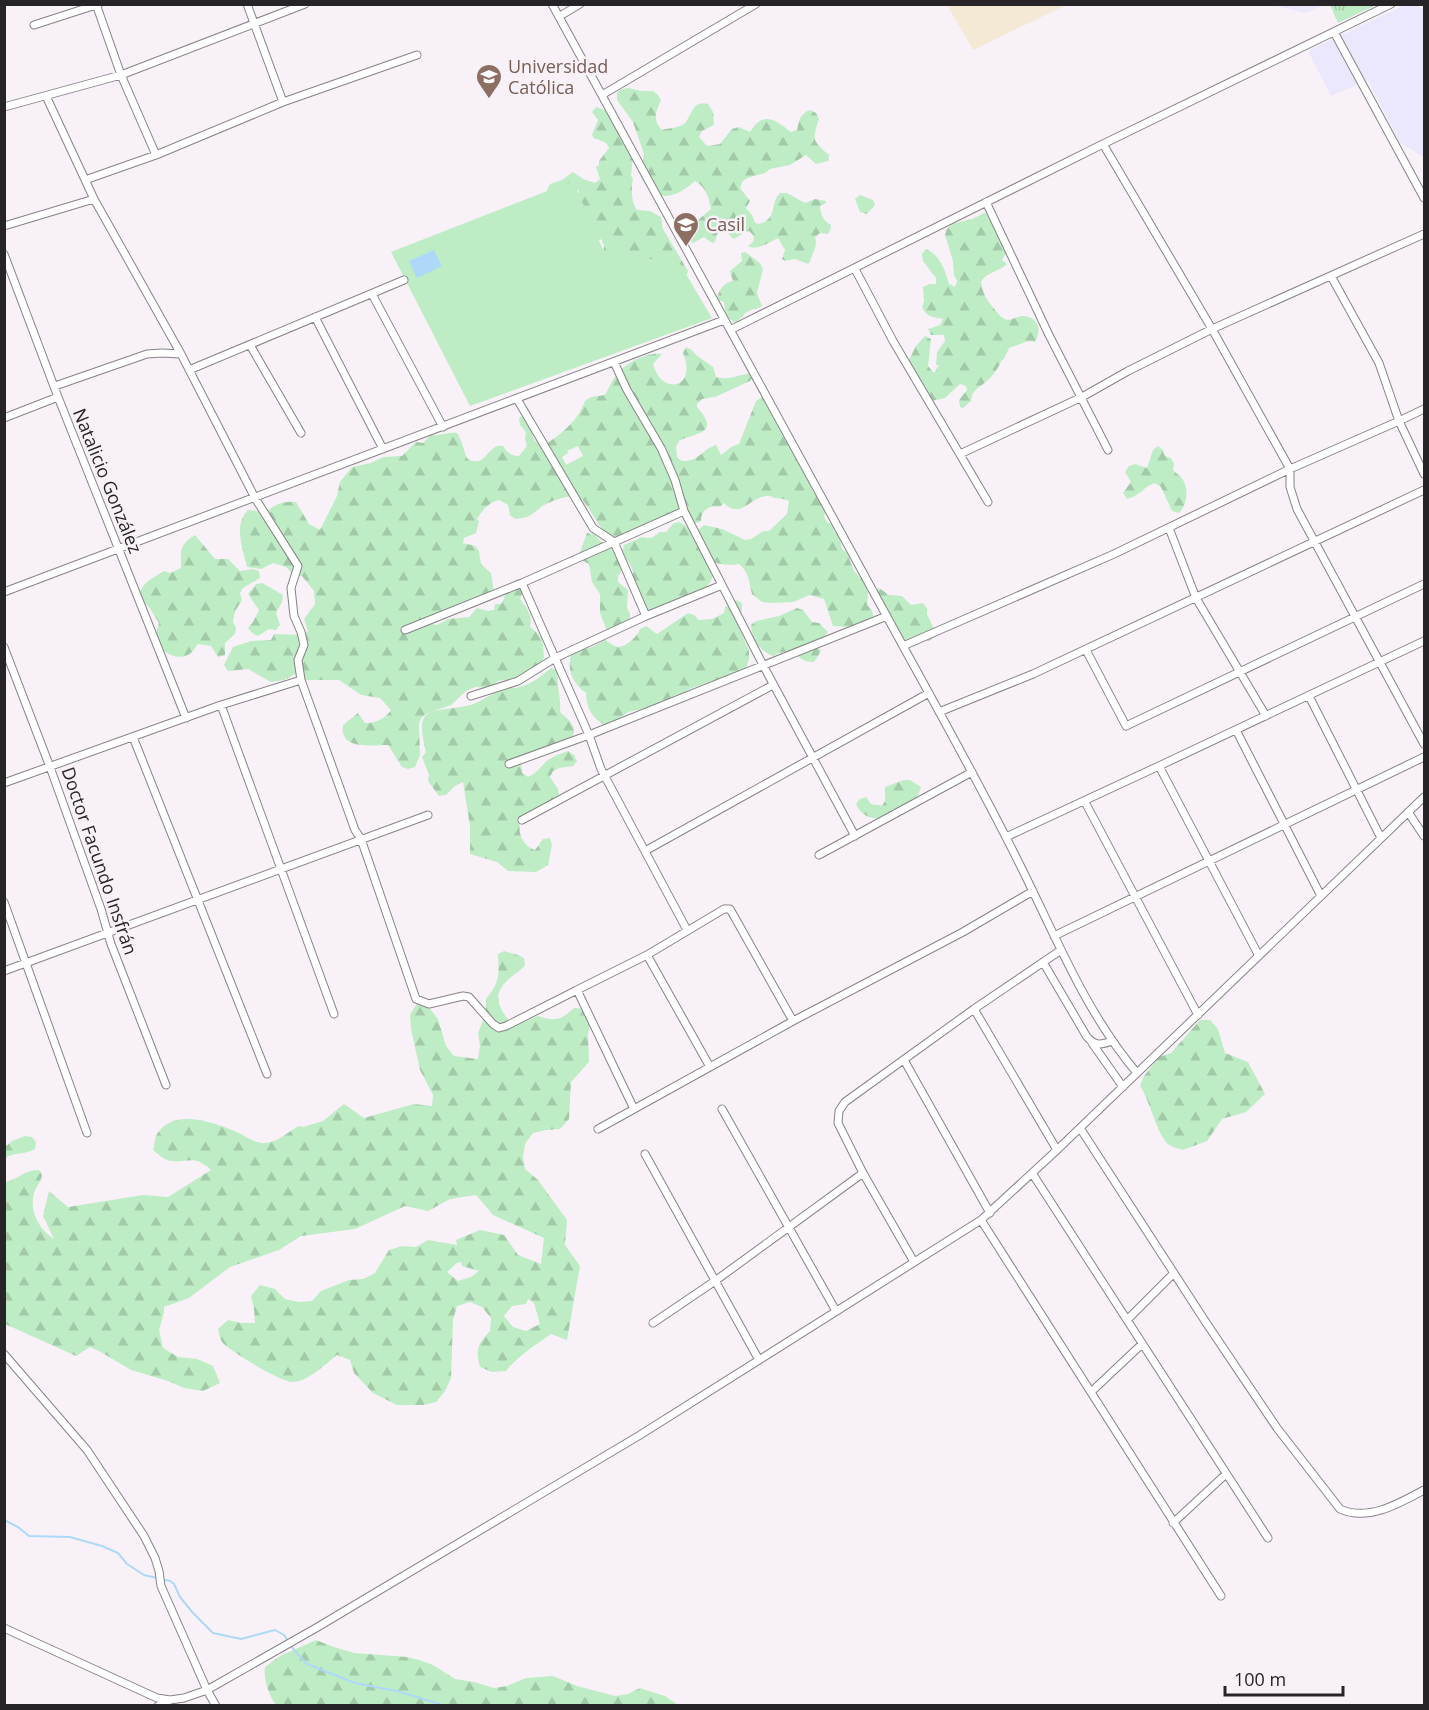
<svg xmlns="http://www.w3.org/2000/svg" width="1429" height="1710" font-family="'Open Sans',sans-serif">
<defs>
<pattern id="grass-tufts" width="24" height="20" patternUnits="userSpaceOnUse" patternTransform="scale(1.5)"><rect width="24" height="20" fill="#beecc4"/><path d="M3 7l-1-3M5 7V3M7 7l1-3M15 17l-1-3M17 17v-4M19 17l1-3" fill="none" stroke="#a3caa8"/></pattern>
<pattern id="forest-firs" width="22" height="20" patternUnits="userSpaceOnUse" patternTransform="scale(1.5)"><rect width="22" height="20" fill="#beecc4"/><path d="M5 1l3.5 6h-7zM16 11l3.5 6h-7z" fill="#a3caa8"/></pattern>
</defs>
<rect width="100%" height="100%" fill="#f8f2f8"/>
<path fill="#ebe7fd" d="M1275 5 1324 4V5L1305 13Z
M1405 5H1414L1424 9V157L1400 143 1368 80 1331 96 1308 51Z"/>
<path fill="#f4e9d4" d="M947 5H1066L973 50Z"/>
<path fill="url(#grass-tufts)" d="M1330 5H1376L1338 23Z"/>
<path fill="url(#forest-firs)" fill-rule="evenodd" d="M629 88 641 91H653L658 95 661 100C656 111 652 120 662 130 669 128 679 128 685 123 693 114 692 100 708 104L713 112 714 125 702 131 699 137 707 146 720 144 732 129 739 127 750 132C764 110 775 120 791 132L797 130C799 120 800 114 810 110L816 113 819 119C812 140 812 140 829 155L828 161 816 164 806 155 790 165 770 169 765 173 747 178 742 182 740 188 750 201 746 208 752 215 755 223 759 224C779 218 769 204 780 193H787L805 203 815 199 826 201V203L820 206C820 213 824 222 831 225V228L828 234 820 233 815 237C818 249 812 252 810 262L808 264 795 259 785 261 782 259 785 250 778 238C768 243 757 251 748 246L753 242 754 236 749 231 745 232 734 239 731 237 725 229C715 233 718 233 715 242L712 243 704 237 693 243 690 241 691 226 711 209C709 198 706 187 695 181 686 189 672 199 660 195L658 189 645 184 642 179 641 172 644 154 633 122 617 100V93L622 89Z
M596 107 608 111 615 127 633 156 631 176 633 179C631 189 631 202 637 210L650 211 661 217 663 229 688 271 686 277 603 259 604 245 601 239 567 259 579 190 555 198 548 196 547 190 550 184 562 180 573 172 583 179 595 183 600 179 596 167 599 165V161L609 148C607 141 600 141 594 138L592 135 598 120 592 112Z
M860 195 873 200 875 205 867 214 860 212 855 199Z
M984 213C1002 218 1008 236 1012 252L1005 255 1002 260 1007 264C999 272 986 272 981 282 982 287 983 292 985 296 988 301 998 315 1003 318 1009 323 1015 317 1021 316 1037 315 1043 329 1035 342L1028 341 1009 348 1004 359 1002 360C999 366 995 373 990 378 982 387 972 388 971 401L963 408 960 407 959 400 967 390 966 386 960 384 945 398 932 401 925 391 927 389 920 385 907 364 916 346 925 336 931 339 928 366 934 373 939 365H936L937 352 945 341 944 335H931L928 329 940 325 943 319C933 317 926 317 922 307L924 301 923 287 929 284H936V278L923 261 922 254 926 249C940 255 945 270 949 284L955 287 957 281 954 275 953 261 945 235 947 229 952 224 972 219Z
M745 252 760 263 763 269 757 293 762 306C757 310 755 308 749 311 743 313 741 320 735 323 726 317 725 312 724 302L716 300C720 290 722 283 733 281L730 271 742 261 741 253Z
M686 347 692 350 696 355 713 367 716 377C730 381 739 374 752 373L754 376 750 381 715 397 702 399 697 404V407C721 434 697 432 679 441L676 447 677 457 682 461C700 461 701 450 716 445L721 455 731 447 739 444 756 401 762 397C766 399 771 401 774 405 779 409 779 416 781 422 793 450 811 457 812 491L821 498 826 510 824 517 827 522 833 525 834 531 839 536 842 549 847 553 854 571 863 580 868 592 867 605C873 610 874 614 872 622L846 627 833 626 824 599 810 595 793 602 773 603 762 602 752 594C749 582 749 572 739 564 730 566 712 565 708 556 707 553 707 549 706 546 703 539 699 537 699 529L704 525 722 529 745 540 751 539 763 531H769L787 514 789 501C783 498 780 499 774 498 773 497 771 496 770 496 751 494 742 521 724 503L720 507C709 505 701 510 701 521 691 527 688 518 679 516 666 519 665 524 654 529 646 533 636 533 627 535 623 536 617 538 613 537 598 532 587 498 576 496 567 495 551 501 544 505 539 508 535 513 529 516 525 518 520 518 515 519L510 515 508 505 499 500C489 502 482 511 477 519L479 521 476 533 464 538 463 543 475 546 479 551 481 564 491 573 494 592 490 597 455 614 429 618 425 623 437 625 448 619 469 617 477 608 488 611 494 610 495 604H501L504 599 507 586 517 579 525 587 520 599C527 608 533 616 530 627 544 637 543 642 544 658L533 673C522 670 519 675 512 683 502 677 497 681 489 688L475 687 466 691 451 705 426 714 421 718 419 724 420 755 415 767 408 769 402 767 388 745C372 745 339 751 343 725L358 713 365 723C374 724 386 718 391 710L380 698 361 695 339 680H307L295 674 284 680 271 682 248 669 228 671 224 665 233 647 251 641 271 640 274 634 303 635 308 631 304 619 315 604 314 591 302 576H295L286 567 273 563 261 569 247 567C243 549 233 525 248 510L267 512C273 504 286 501 296 502L309 524 320 530 337 496 340 482 352 467 371 463 383 457 402 456 416 442 423 443 431 435C440 436 448 432 457 433 462 440 463 448 466 456 468 460 470 461 474 461 484 463 486 453 494 448 497 445 499 446 503 446 506 452 511 456 519 456L527 446 525 439 526 432 520 425 519 418 522 416C524 419 527 420 529 423 534 433 530 445 546 444 562 434 579 419 585 401L591 397 605 395C609 388 612 380 617 374 627 362 647 352 662 354L653 364C661 396 698 389 683 353ZM578 446 583 456 566 465 562 457 568 453 567 451Z
M1158 446 1163 450 1165 456 1171 458 1174 464 1173 470C1176 473 1181 476 1183 480 1189 490 1187 505 1179 513L1172 511 1161 487 1155 483C1144 486 1139 497 1127 499L1123 493 1131 482 1125 472 1129 466 1135 464 1147 468 1153 450Z
M680 522C692 529 701 546 706 558 708 564 708 566 713 571 714 595 671 605 652 613L647 609 628 580 633 574 632 568 622 552 624 545 642 537C650 539 654 538 659 532H666L674 523Z
M587 533 594 534 601 542 613 547C613 556 620 561 622 570L618 576V582L628 590 627 608 630 614V621L607 631 600 613V594L592 582 589 564 583 561 580 552Z
M195 535 215 559H228L240 571 253 569 259 571 260 578 243 588 240 593 242 600 235 611 233 622 236 628 235 634 225 643V655L218 657 211 646 198 644C195 648 192 653 188 655 176 661 158 651 156 638 155 634 158 628 159 623L149 607 139 598C139 584 153 578 164 571L170 573 181 568C181 550 179 545 195 535Z
M262 583 283 595 282 602 276 613 280 625 276 630 269 629 258 636 252 633 248 628 253 622 259 610 248 594 256 584Z
M879 588 889 595 902 596 911 605 923 603 927 608V614L935 631 934 637 929 641H923L918 645 912 647 902 641 873 598V592Z
M736 600 742 603V610L736 620 749 651V659L745 671 740 675 727 676 722 680H716L692 688 681 694 675 695 670 700H664L660 705 628 712 608 727C594 720 586 710 586 693 572 683 566 669 572 652L592 647 605 640C609 642 613 646 618 647 626 647 638 636 640 629L646 626 657 634 688 613 694 615 699 620 712 619 724 613 725 607Z
M797 608 803 610 812 622 819 623 828 632 816 644 821 651 814 662C794 663 799 643 773 656 761 652 751 639 751 625L756 621 779 616Z
M551 668 557 670C559 676 557 679 558 686 559 696 561 700 560 712 569 720 580 728 570 740H564L553 747 547 746 521 762 522 773 528 777C537 773 541 766 548 760 554 756 561 753 568 751L574 755 577 761 573 766 559 768 553 771 550 777 558 789 559 795 546 810 522 816C516 830 521 845 535 850L543 839 550 838 552 845 548 865 536 872 508 871 497 862 470 854V826L463 782 455 786 446 795 439 796 428 781 429 775 422 757 426 752C424 743 418 722 426 715 434 709 457 708 467 706 479 703 489 695 501 690 506 687 513 689 519 687 532 684 540 677 551 668Z
M904 780H910L921 787 913 810 899 812 893 809C890 812 888 814 885 816 874 822 860 815 856 804L860 799 866 797 871 804 882 806 885 801V787Z
M504 951 518 955 524 958 525 965C521 970 516 973 511 977 490 995 498 1007 513 1026L538 1016C555 1022 561 1020 574 1008L588 1009 590 1022 588 1035 589 1062 571 1082 569 1119 560 1129 546 1130 533 1133 525 1144 523 1157 525 1169 538 1180 567 1220 565 1245 580 1266 567 1340 551 1334C534 1346 519 1355 506 1371L492 1372 480 1367C475 1349 478 1344 490 1331L491 1318 482 1307 470 1302 457 1306 453 1320 451 1378 445 1391 436 1402 423 1405H397L373 1393 354 1373 350 1360 337 1355C325 1364 309 1381 293 1382 281 1382 231 1352 223 1343 220 1340 219 1333 218 1329L228 1320 241 1323H255L254 1309 251 1296 260 1285 275 1289 285 1299 299 1302 312 1301 321 1291 349 1280 363 1279 375 1273 389 1250 402 1246 416 1247 428 1240 457 1245 456 1240 480 1230 504 1235 518 1255 541 1264 544 1238 493 1215 476 1195 450 1199 428 1211 405 1206 355 1229 301 1236 279 1250 230 1267 189 1298 164 1307V1312L159 1330 163 1348 178 1357 197 1359 213 1366 220 1383 203 1391 184 1388 168 1381 131 1370 99 1351 90 1347 76 1356 5 1324 4 1247 6 1246 5 1243V1182C17 1180 26 1169 39 1170L42 1175C41 1183 36 1186 34 1193 29 1211 39 1230 54 1239L43 1216 49 1191 68 1207 143 1195 168 1197 211 1170C192 1151 184 1167 165 1159 161 1157 157 1153 153 1150 154 1146 155 1140 156 1136 172 1106 214 1123 237 1132 245 1136 253 1142 262 1143 277 1144 287 1132 299 1126L303 1127 323 1121 344 1104 364 1118 414 1104 432 1106 433 1095 420 1070 411 1029 410 1015 417 1003 430 1009 438 1019 446 1046 454 1056 478 1059 480 1046 478 1033 486 1013V999C500 983 499 974 498 954ZM461 1262 462 1266 479 1271 471 1277 458 1281 447 1272 457 1263ZM528 1299 534 1303 540 1324 526 1331 513 1327 504 1316 512 1306 526 1304Z
M1200 1020H1210L1218 1029 1225 1053 1248 1062 1265 1094 1246 1112 1222 1119 1207 1141 1183 1150C1179 1149 1173 1147 1169 1145 1156 1134 1151 1102 1140 1086L1144 1076 1159 1057 1171 1053Z
M25 1136 32 1137 36 1142 35 1149C25 1155 14 1152 5 1158V1147L12 1141Z
M316 1640 334 1647 354 1653 407 1657 419 1660 433 1665 455 1679 474 1682 494 1688 507 1686 526 1678 553 1676 577 1686 615 1696 628 1694 640 1688 646 1690 665 1696 678 1705H276C269 1696 263 1679 265 1667L280 1656Z"/>
<path fill="#beecc4" d="M573 181 605 254 679 262 712 318 470 406 391 252Z"/>
<path fill="#aed8f8" d="M434 250 442 266 417 278 409 261Z"/>
<g fill="none" stroke-linecap="round" stroke-linejoin="round">
<path stroke="#aed8f8" stroke-width="2" d="M4 1520 18 1527 29 1536 70 1537 102 1546 118 1553 127 1564 144 1575 170 1581 174 1584 180 1597 193 1613 213 1633 241 1639 275 1630 284 1635 294 1650 307 1664 355 1683 397 1691 446 1706"/>
<defs>
<path id="minor" d="M96 4 121 75 156 155
M247 4 283 102
M552 4 903 646 1114 554 1290 469 1399 421 1424 409
M560 16 580 4
M34 25 99 4
M1334 32 1424 198
M602 95 756 4
M46 96 94 199 181 354 255 498 298 566 291 588 294 616 301 632 304 645 298 660 301 680 355 830 361 839 416 999 429 1004 463 996 469 997 493 1024 499 1028 506 1026 577 990 634 1109
M4 107 121 75 305 4
M1103 144 1212 329 1290 469V487L1297 509 1424 744
M85 180 156 155 283 102 417 55
M986 202 1049 335 1108 450
M4 226 94 199
M4 254 58 397 186 718
M855 269 893 341 988 502
M1331 276 1379 363 1399 421 1424 474
M372 294 443 427
M315 317 383 449
M730 330 1103 144 1391 4
M250 345 301 433
M614 362 627 390 661 448 675 480 684 511 722 585 763 665 855 836
M189 370 404 280
M55 386 147 354 162 353 181 354
M517 399 593 528 614 542 646 616
M4 418 58 397
M960 454 1082 397 1128 371 1212 329 1424 234
M1169 528 1196 598 1266 716
M522 583 589 735 601 769 687 930
M4 592 724 320
M405 630 522 583 684 511
M903 646C943 719 984 792 1021 867 1056 937 1086 1013 1137 1073
M4 647 50 767 101 909 111 944 166 1085
M1086 650 1126 726 1424 584
M471 696 518 681 555 658 646 616 722 585
M1309 696 1381 838
M221 705 334 1014
M939 712 1033 674 1424 490
M1236 730 1321 896
M133 737 267 1074
M509 764 589 735 887 616
M4 783 221 705 301 680
M1085 802 1198 1015
M1408 812 1424 836
M522 820 773 685
M1006 837 1159 766
M645 851 929 693
M819 855 972 772
M4 902 87 1133
M1054 936 1424 757
M647 955 710 1067
M1259 956 1159 766 1424 641
M1043 962 1087 1037C1095 1046 1101 1045 1112 1041
M4 971 428 815
M577 990 647 955 724 909H730L793 1021
M974 1009 1057 1150
M1092 1043 1123 1087
M904 1060 990 1213
M722 1109 836 1311
M1080 1128 1205 1321 1277 1428 1340 1509C1368 1522 1400 1503 1424 1490
M598 1129 793 1021 963 932 1033 891
M645 1154 759 1360
M1032 1173 1268 1538
M981 1220 1221 1596
M914 1262 863 1173 838 1123 839 1111 845 1102 974 1009 1061 950
M1127 1320 1174 1273
M653 1323 715 1281 863 1173
M4 1354 87 1450 144 1536 155 1558 159 1571 161 1586 207 1690 216 1706
M1091 1392 1142 1344
M1173 1523 1226 1474
M4 1628 157 1698 170 1700 184 1698 207 1690 316 1628 640 1435 981 1220 1057 1150 1424 797
M158 1706 170 1700"/>
</defs>
<use href="#minor" stroke="#888288" stroke-width="9"/>
<use href="#minor" stroke="#fff" stroke-width="7"/>
</g>
<defs>
<symbol id="school-pin" viewBox="-11 -11 22 30"><path d="M0 17L-7.5 6A9.5 9.5 0 1 1 7.5 6Z" fill="#8d6e63" stroke="#f8f2f8"/><path d="M0-5L7-2L0 1L-7-2ZM-4 1L0 2.5L4 1V4Q0 6-4 4Z" fill="#fff"/></symbol>
</defs>
<g fill-rule="evenodd">
<use href="#school-pin" x="474" y="62" width="30" height="40"/>
<use href="#school-pin" x="671" y="210" width="30" height="40"/>
</g>
<g text-anchor="middle" stroke-width="5" stroke-linejoin="round" paint-order="stroke">
<g font-size="18" fill="#785e54" stroke="#f8f2f8" text-anchor="start">
<text x="508" y="73">Universidad<tspan x="508" dy="21">Católica</tspan></text>
<text x="706" y="231">Casil</text>
</g>
<g font-size="18" fill="#262426" stroke="#f8f2f8">
<text transform="translate(107 481) rotate(68)" y="6">Natalicio González</text>
<text transform="translate(99 861) rotate(71)" y="6">Doctor Facundo Insfrán</text>
</g>
</g>
<rect width="1429" height="1710" fill="none" stroke="#262426" stroke-width="12"/>
<path d="M1225 1686v9h118v-9" fill="none" stroke="#262426" stroke-width="3"/>
<text x="1234" y="1686" font-size="18" fill="#262426" stroke="#f8f2f8" stroke-width="4.5" paint-order="stroke">100 m</text>
</svg>
